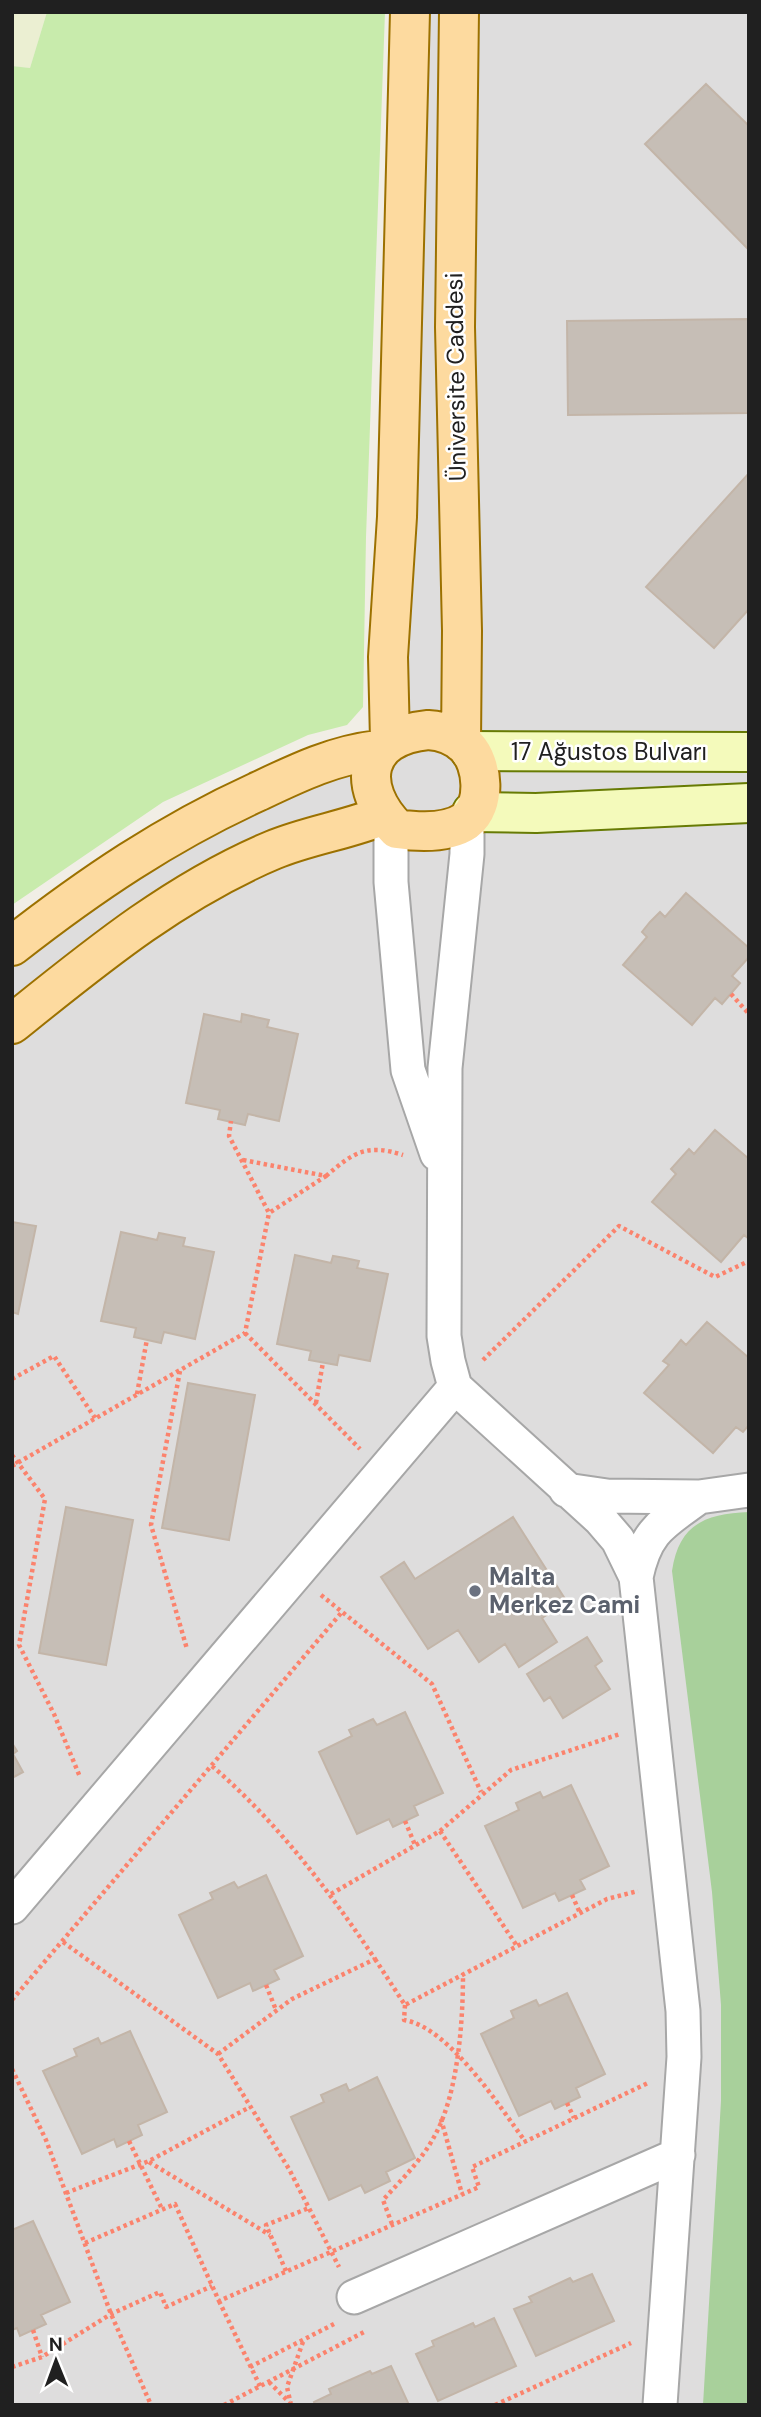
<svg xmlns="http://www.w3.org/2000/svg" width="761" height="2417" font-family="'DM Sans',sans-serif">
<rect width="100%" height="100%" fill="#f1eee6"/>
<path fill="#dedddd" d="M410 12H749V2405H12V946L378 742Z"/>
<path fill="#ebefd2" d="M12 12H47L30 68 12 66Z"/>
<path fill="#c8ebac" d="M47 12H385L366 537 363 707 347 725 308 735 163 802 12 905V66L30 68Z"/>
<path fill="#a8d09b" d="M749 1512V2405H703L721 2101V2005L712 1892 672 1571C679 1524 705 1514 749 1512Z"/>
<path fill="#c6beb6" stroke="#c3b5a8" stroke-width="2" d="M706 84 749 126V250L645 144Z
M749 319V413L568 415 567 321Z
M749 473V609L714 648 646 587Z
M686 893 749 948V957L732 976 740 983 722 1004 715 998 692 1025 623 965 647 937 642 932 650 922 660 912 665 917Z
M204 1014 241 1022 242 1014 269 1020 267 1027 298 1034 279 1121 248 1114 245 1125 218 1119 220 1110 186 1103Z
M715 1130 749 1159V1239L744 1235 721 1262 652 1202 676 1174 671 1169 689 1149 694 1154Z
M12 1222 36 1226 18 1314 12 1312Z
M121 1232 157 1240 159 1233 185 1238 183 1246 214 1252 195 1339 164 1332 161 1343 134 1337 136 1328 101 1321Z
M295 1255 331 1263 333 1256 345 1258 359 1261 357 1268 388 1274 370 1361 339 1355 337 1365 309 1360 311 1351 277 1344Z
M707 1322 749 1358V1425L743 1432 736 1427 713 1453 644 1393 669 1365 663 1361 672 1351 681 1340 686 1345Z
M188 1383 255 1395 229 1540 162 1528Z
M66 1507 133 1520 106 1665 39 1653Z
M513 1517 567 1602 542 1618 557 1642 519 1667 505 1644 479 1662 458 1630 428 1649 381 1577 404 1562 415 1579Z
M587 1637 602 1661 595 1666 610 1689 563 1718 550 1697 544 1701 527 1674Z
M405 1712 443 1793 414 1806 418 1815 393 1827 389 1819 357 1834 319 1752 352 1736 349 1730 373 1719 377 1725Z
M12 1743 17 1751 13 1754 23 1772 12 1778Z
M571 1785 609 1866 580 1880 585 1889 559 1901 555 1893 523 1908 485 1826 519 1810 516 1803 540 1792 543 1798Z
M266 1875 303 1956 274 1970 279 1979 253 1991 250 1983 218 1998 179 1915 213 1899 210 1893 234 1882 238 1888Z
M567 1993 605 2074 576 2088 580 2097 555 2109 551 2101 519 2116 481 2034 514 2018 511 2011 536 2000 539 2006Z
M130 2031 167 2112 138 2125 142 2135 117 2147 114 2139 82 2154 43 2071 77 2056 74 2049 98 2038 101 2044Z
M377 2077 415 2158 386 2172 390 2181 365 2193 361 2185 329 2200 291 2117 324 2102 321 2095 346 2084 349 2091Z
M33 2221 70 2302 41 2315 46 2324 20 2336 17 2328 12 2330V2230Z
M592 2274 614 2321 536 2356 514 2309 532 2302 529 2297 570 2278 573 2282Z
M494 2318 516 2366 438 2401 416 2354 434 2346 432 2341 473 2323 475 2327Z
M391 2366 409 2405H315L314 2402 331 2394 329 2389 370 2371 372 2374Z"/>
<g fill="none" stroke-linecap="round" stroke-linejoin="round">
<defs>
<path id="minor" d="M467 820V854L445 1068 444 1336 448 1361 455 1387 600 1519 618 1540 636 1577 683 2011 684 2057 660 2405
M391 823V882L408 1070 437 1154
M566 1490 607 1496 699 1497 749 1490
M636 1577C646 1530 662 1524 699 1497
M12 1907 455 1387
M354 2297 678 2155"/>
<path id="secondary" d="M470 751 749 752
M472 812 536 813 749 803"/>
<path id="primary" d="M459 12 455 327 462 631 461 742
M428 730C443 731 456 735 467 747 483 764 487 805 466 821 447 834 418 832 397 829 355 787 363 736 428 730Z
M390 740 388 657 397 517 410 12
M12 946C90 885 167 833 257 792 297 773 334 755 378 750
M12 1024C94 958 175 891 273 850 309 835 348 830 384 815"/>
</defs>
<use href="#minor" stroke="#a7a7a7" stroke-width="37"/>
<use href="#secondary" stroke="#677b04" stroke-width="42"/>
<use href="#primary" stroke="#9c7100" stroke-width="42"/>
<path stroke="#fb836d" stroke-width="4.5" stroke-dasharray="3.5 3.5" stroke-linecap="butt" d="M731 994 749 1014
M243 1160 326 1176 269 1213
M326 1176C353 1153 366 1143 403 1155
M245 1333 360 1449
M483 1360 619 1226 715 1277 749 1261
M180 1371 151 1525 187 1649
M12 1379 54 1356 95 1418
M137 1394 147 1339
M316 1403 323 1362
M12 1455 45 1499 19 1645 54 1714 80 1777
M12 1466 245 1333 269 1213 229 1136 231 1121
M321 1595 432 1684 481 1792
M212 1766C277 1822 327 1888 375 1959L292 1999 218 2054
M405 1821 415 1845
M440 1831 517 1946
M331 1894 440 1831 511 1770 620 1734
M572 1895 580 1913
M63 1942 218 2054 289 2169 339 2267
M375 1959 405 2005 607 1899 638 1891
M266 1985 276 2010
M12 2000 342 1612
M405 2005 404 2020C449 2027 499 2106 525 2141
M12 2069 46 2140 111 2314 151 2405
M567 2103 574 2118
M441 2119 462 2194
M129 2141 162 2209
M149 2162 270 2235
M66 2193 149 2161 250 2107
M392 2224 383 2200C401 2180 421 2161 434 2137 458 2095 463 2022 463 1974
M85 2243 175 2204 219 2301 479 2187 472 2167 648 2083
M286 2271 266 2225 309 2208
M219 2301 260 2386
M33 2330 42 2357
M12 2367 42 2357 111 2314 160 2292 166 2307 212 2286
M250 2367 334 2324
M269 2382 289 2402
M224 2405 366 2331
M291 2405 287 2387 304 2339
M495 2405 631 2343"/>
<use href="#minor" stroke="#fff" stroke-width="33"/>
<use href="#secondary" stroke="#f4fabb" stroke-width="38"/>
<use href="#primary" stroke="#fdda9f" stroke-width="38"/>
</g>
<circle fill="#6b7280" stroke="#fff" stroke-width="2.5" cx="475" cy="1591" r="7"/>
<g text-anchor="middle" stroke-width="5" stroke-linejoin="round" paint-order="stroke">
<g font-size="24" fill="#202020" stroke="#fff">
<text transform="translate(456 377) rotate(-91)" y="8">Üniversite Caddesi</text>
<text x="609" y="760">17 Ağustos Bulvarı</text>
</g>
<g font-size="24" font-weight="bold" fill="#5b616d" stroke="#fff" text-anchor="start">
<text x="489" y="1585">Malta<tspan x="489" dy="28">Merkez Cami</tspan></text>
</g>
</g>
<rect width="761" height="2417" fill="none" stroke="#202020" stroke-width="28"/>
<g transform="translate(56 2361) rotate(359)" stroke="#ffffff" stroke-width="5" paint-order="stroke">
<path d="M0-5L12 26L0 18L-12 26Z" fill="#202020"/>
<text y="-10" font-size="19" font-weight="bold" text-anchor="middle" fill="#202020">N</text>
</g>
</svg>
